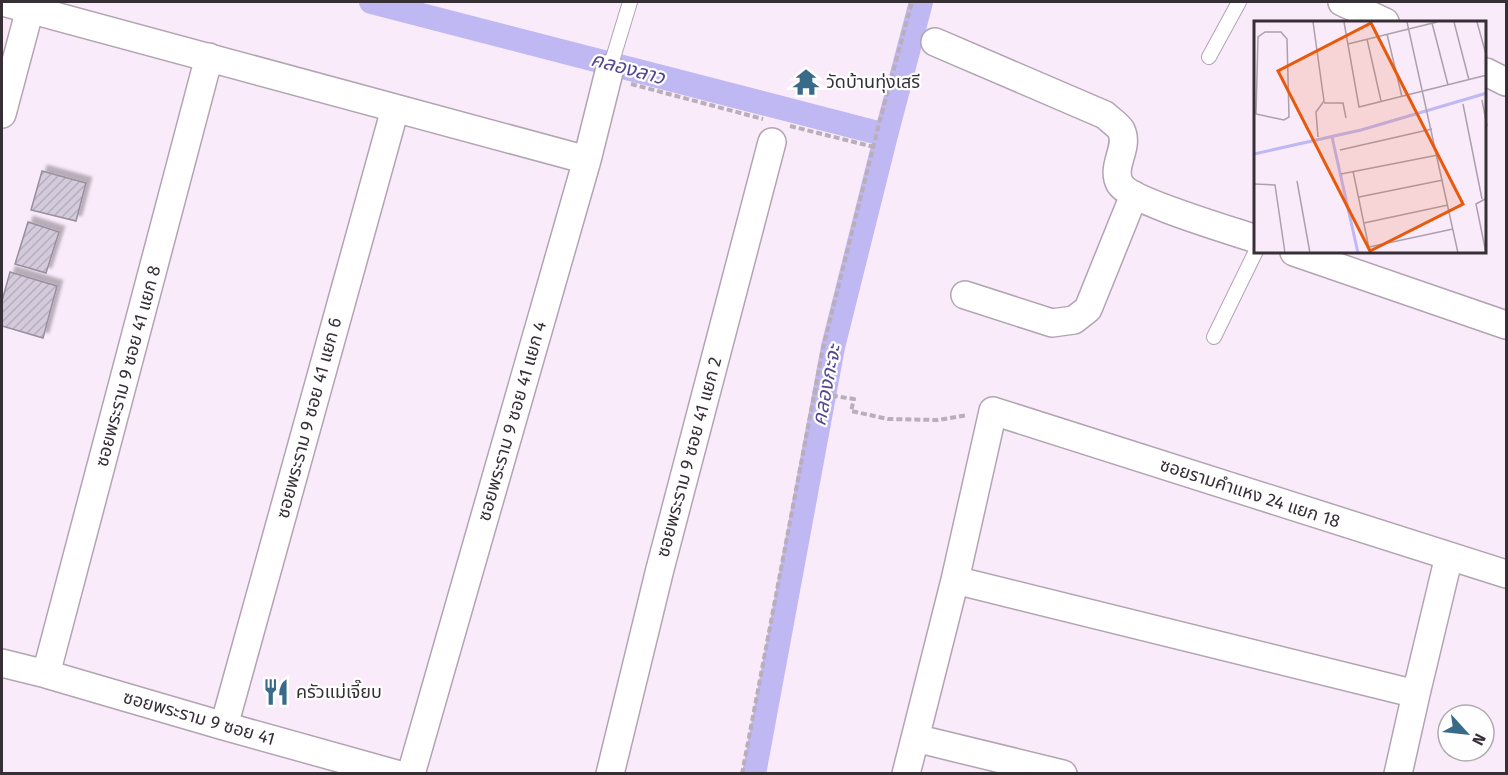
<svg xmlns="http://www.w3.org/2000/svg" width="1508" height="775" font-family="'Fira Sans','Noto Sans Thai',sans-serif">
<defs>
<pattern id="building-hatch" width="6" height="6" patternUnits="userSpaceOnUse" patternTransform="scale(1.5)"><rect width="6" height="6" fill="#d3cadb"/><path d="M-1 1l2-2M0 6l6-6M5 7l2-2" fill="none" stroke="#b6aebd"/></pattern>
<filter id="shadow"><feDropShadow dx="5.5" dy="-5.5" stdDeviation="1.5" flood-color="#0004"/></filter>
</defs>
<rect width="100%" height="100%" fill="#faebfa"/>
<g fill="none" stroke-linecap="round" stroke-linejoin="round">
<path stroke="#bfb8f2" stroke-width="24" d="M371 2 886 135
M754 774 833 347 886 135 921 2"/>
</g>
<path fill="url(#building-hatch)" stroke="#978f9f" stroke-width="1.5" filter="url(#shadow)" d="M42 171 86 183 76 221 31 210Z
M28 222 59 232 46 273 15 264Z
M10 272 57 286 43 338 2 326V301Z"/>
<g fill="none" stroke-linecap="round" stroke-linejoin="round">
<defs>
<path id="lane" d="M1209 57 1239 2
M610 68 630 2
M1214 337 1256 251"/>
<path id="street" d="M3 2 587 160
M1342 2 1385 22
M935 42 1105 115C1109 119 1118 125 1121 130 1130 148 1110 166 1120 184 1130 201 1233 231 1256 239
M1486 72 1506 82
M2 114 30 9
M1294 252 1506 325
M965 295 1052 323 1074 320 1088 309 1134 195
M955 580 1416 694
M2 663 46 674 224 726 396 774
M46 674 209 57
M224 726 395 109
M915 738 1063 774
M411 774 587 160 610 68
M610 774 660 569 772 142
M906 774 955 580 993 411 1506 574
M1398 774 1416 694 1449 556"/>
</defs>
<use href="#lane" stroke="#b2a4b2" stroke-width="16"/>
<use href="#street" stroke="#b2a4b2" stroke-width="30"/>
<path stroke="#baaeba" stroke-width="4" stroke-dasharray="6 3" stroke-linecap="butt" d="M631 84 763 119
M790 126 874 147
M814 393 854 399 851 411 888 419 938 420 968 415
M742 774 823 348 880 120 912 2"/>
<use href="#lane" stroke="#fff" stroke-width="14"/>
<use href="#street" stroke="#fff" stroke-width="27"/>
</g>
<defs>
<symbol id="temple-bare" viewBox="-9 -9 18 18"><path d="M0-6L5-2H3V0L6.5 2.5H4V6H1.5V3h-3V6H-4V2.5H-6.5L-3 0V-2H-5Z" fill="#376b87" stroke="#fefefe" stroke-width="2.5" paint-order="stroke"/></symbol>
<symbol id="restaurant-bare" viewBox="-9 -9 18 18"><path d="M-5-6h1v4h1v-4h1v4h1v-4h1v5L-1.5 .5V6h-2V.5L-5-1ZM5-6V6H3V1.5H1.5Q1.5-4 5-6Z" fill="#376b87" stroke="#fefefe" stroke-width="2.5" paint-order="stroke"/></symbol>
</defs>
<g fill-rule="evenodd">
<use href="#temple-bare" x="787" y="63" width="38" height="38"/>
<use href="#restaurant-bare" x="257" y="673" width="38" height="38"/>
</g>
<g text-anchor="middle" stroke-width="4.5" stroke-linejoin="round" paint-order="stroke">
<g font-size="18" fill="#363036" stroke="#fefefe" text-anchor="start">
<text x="826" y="88">วัดบ้านทุ่งเสรี</text>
<text x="296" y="698">ครัวแม่เจี๊ยบ</text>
</g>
<g font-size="18" fill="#363036" stroke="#fefefe">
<text transform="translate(128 366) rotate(-75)" y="6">ซอยพระราม 9 ซอย 41 แยก 8</text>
<text transform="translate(309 418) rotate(-75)" y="6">ซอยพระราม 9 ซอย 41 แยก 6</text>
<text transform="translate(512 421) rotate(-74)" y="6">ซอยพระราม 9 ซอย 41 แยก 4</text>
<text transform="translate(689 457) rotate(-75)" y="6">ซอยพระราม 9 ซอย 41 แยก 2</text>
<text transform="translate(1250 493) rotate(18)" y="6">ซอยรามคำแหง 24 แยก 18</text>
<text transform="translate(199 718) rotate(16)" y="6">ซอยพระราม 9 ซอย 41</text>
</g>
<g font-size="20" font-style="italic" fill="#55478e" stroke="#fefefe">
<text transform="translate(628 68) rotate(15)" y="7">คลองลาว</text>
<text transform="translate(826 385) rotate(-79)" y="7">คลองกะจะ</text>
</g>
</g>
<g transform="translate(1254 21)">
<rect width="232" height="232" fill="#faebfa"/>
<path fill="none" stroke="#bfb8f2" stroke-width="3" d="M78 116 104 232M0 133 107 109 233 72"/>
<path fill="none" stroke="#aca0ac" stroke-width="1.5" d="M59 1 70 80 62 91 64 116M90 1 105 86 233 54M153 1 204 232M200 1 215 59M223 1 233 37M178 2 194 64M11 11H27L33 18 35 96 30 99 2 93 4 16ZM133 13 148 76M113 18 127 80M94 23 183 1M228 79 233 105M70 82H89L92 97M209 83 228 178M86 129 178 108M99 150 116 232M87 153 184 134M43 160 56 232M0 163 21 164 31 232M105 176 189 159M110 202 194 184M115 226 199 208M232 232 222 183 233 177"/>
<path fill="#e8590c" fill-opacity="0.15" stroke="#e8590c" stroke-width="3" d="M117 2 209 183 116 230 24 50Z"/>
<rect width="232" height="232" fill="none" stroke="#363036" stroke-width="3"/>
</g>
<rect width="1508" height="775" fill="none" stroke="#363036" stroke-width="6"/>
<g transform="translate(1466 733) rotate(117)"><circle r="28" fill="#fefefe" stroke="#aeacae" stroke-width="1.5"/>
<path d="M0-4.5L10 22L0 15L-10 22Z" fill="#376b87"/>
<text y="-9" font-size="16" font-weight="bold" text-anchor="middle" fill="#363036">N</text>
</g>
</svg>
